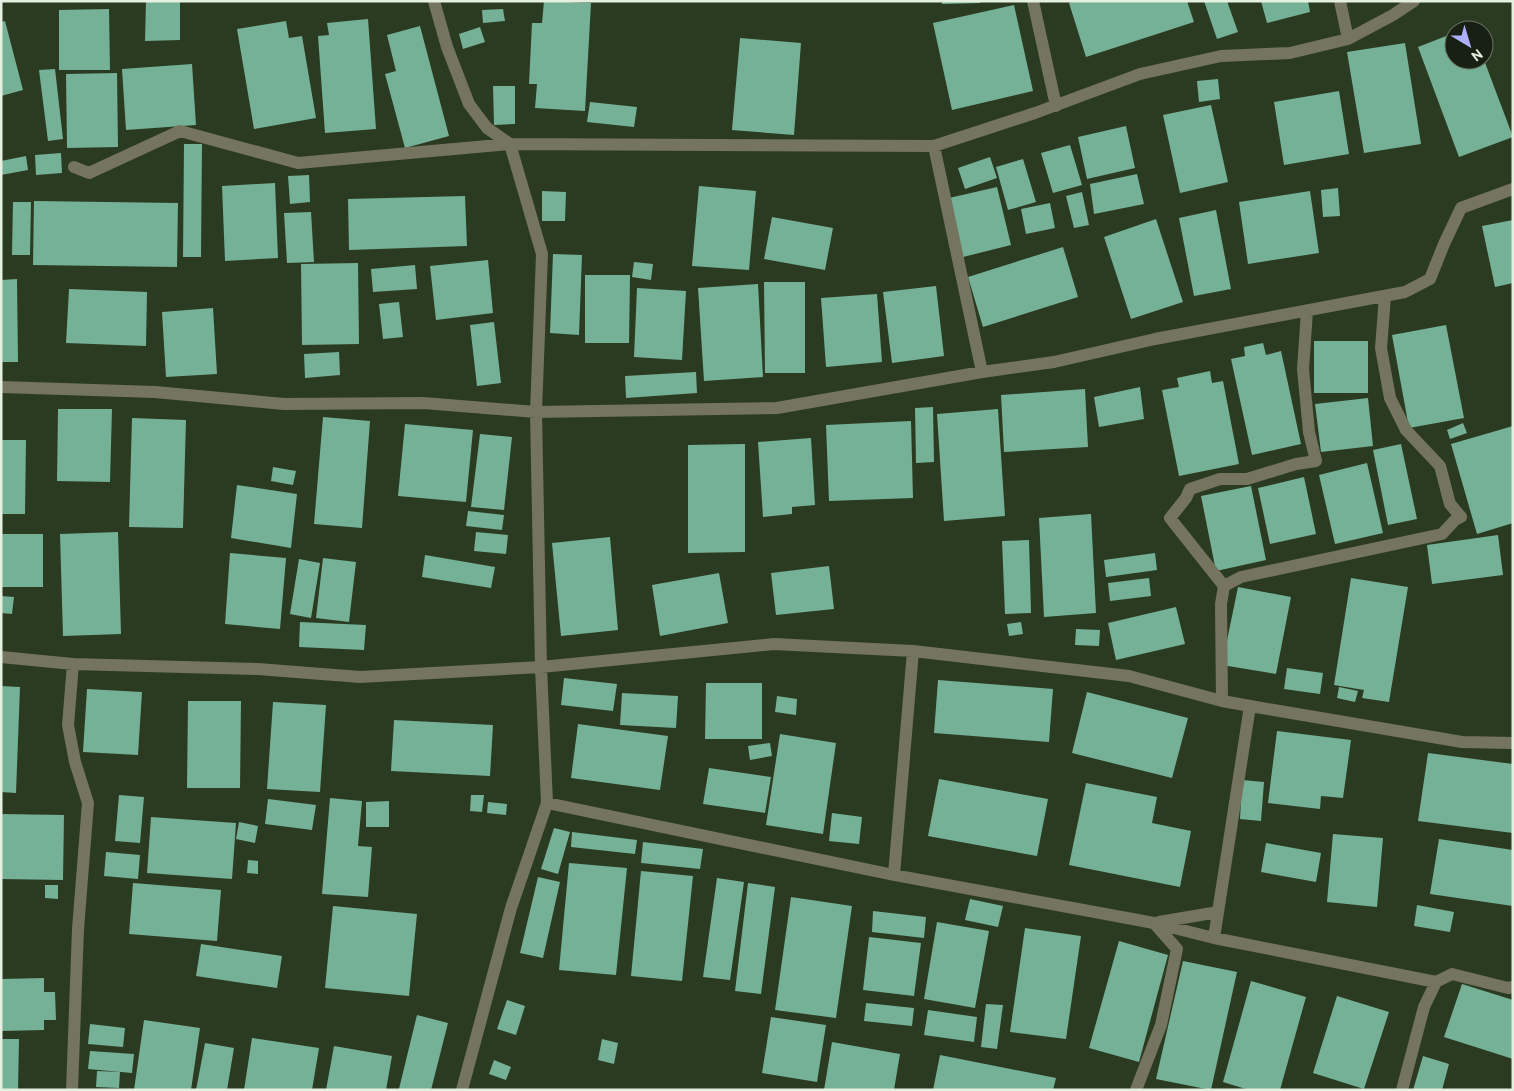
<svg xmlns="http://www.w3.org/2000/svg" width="1514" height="1091" font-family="Overpass,sans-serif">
<rect width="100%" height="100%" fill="#2b3b22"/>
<path fill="#75b196" d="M146 1H180V40L145 41Z
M544 1 591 3 585 111 535 108 537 84H529L532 23H542Z
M942 1H980V3L942 4Z
M1074 1H1187L1194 22 1086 57 1069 3Z
M1204 1H1227L1238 32 1217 39Z
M1261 1H1308L1310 12 1267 23Z
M1014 5 1033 91 952 110 933 23Z
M109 9 110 70H59V10Z
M503 9 505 21 483 23 482 10Z
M368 19 376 129 325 133 318 36 329 35 327 23Z
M5 21 23 90 1 96V22Z
M286 21 289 38 302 36 316 118 254 129 237 29Z
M420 26 449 136 405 148 385 74 396 71 387 35Z
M480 27 485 42 463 49 459 34Z
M1454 33V60H1484L1513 137 1459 157 1418 47Z
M740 38 801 43 794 135 732 130Z
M1405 43 1421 144 1364 153 1347 52Z
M192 64 196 125 126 130 122 69Z
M55 69 63 139 48 141 39 70Z
M117 73 118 147 67 148 66 74Z
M1218 79 1220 99 1199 102 1197 81Z
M493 86H515V124L494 125Z
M1339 91 1349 154 1284 165 1274 102Z
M590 102 637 107 634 127 587 122Z
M1211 105 1228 182 1180 193 1163 115Z
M1126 126 1135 168 1087 179 1078 137Z
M184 144H202L201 257H183Z
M1070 145 1082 185 1053 193 1041 153Z
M61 153 62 173 36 175 35 155Z
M26 156 28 170 1 175V161Z
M990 157 997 178 965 189 958 168Z
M1023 159 1036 202 1008 210 996 167Z
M1137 174 1144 204 1094 214 1090 184Z
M309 175 310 202 290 204 288 176Z
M275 183 278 258 225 261 222 186Z
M699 186 756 191 749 270 692 266Z
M997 187 1011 245 963 257 949 198Z
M1338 188 1340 216 1323 217 1321 190Z
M542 191 566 192 565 221H542Z
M1310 191 1319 253 1248 264 1239 202Z
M1082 192 1089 225 1074 228 1066 196Z
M465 196 467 246 349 250 348 199Z
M34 201 178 203 177 267 33 265Z
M13 202H31L30 255H12Z
M1050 203 1055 228 1026 234 1021 209Z
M1216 210 1231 289 1194 296 1179 218Z
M311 212 314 262 287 263 284 213Z
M772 217 833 228 825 270 764 259Z
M1156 219 1183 302 1131 319 1104 237Z
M1513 220V283L1495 287 1482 226Z
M1063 247 1078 297 983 327 968 277Z
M553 254 582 255 579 335 550 333Z
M488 260 493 313 436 320 430 266Z
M634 262 653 264 651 280 632 277Z
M358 263 359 344 302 345 301 264Z
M415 265 417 289 373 292 371 269Z
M585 275H630L629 343H585Z
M17 279 18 362H1V280Z
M764 282H805V373H765Z
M758 284 763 377 704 381 698 288Z
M936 286 944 356 892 363 883 292Z
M637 288 686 291 682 360 634 357Z
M69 289 147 292 146 346 66 343Z
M877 294 882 362 826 367 821 298Z
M399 302 403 337 383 339 379 304Z
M213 308 217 374 166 377 162 312Z
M494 322 501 383 477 386 470 325Z
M1446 325 1464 418 1409 428 1392 335Z
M1314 341H1368V393H1314Z
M1263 343 1266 355 1281 351 1301 444 1252 455 1231 359 1245 356 1244 347Z
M339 352 340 375 305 378 304 354Z
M1210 371 1212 383 1223 381 1239 464 1179 476 1162 390 1179 387 1177 378Z
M696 372 697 393 626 398 625 376Z
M1140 387 1144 419 1099 427 1094 397Z
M1085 389 1088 447 1004 452 1001 395Z
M1368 398 1373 446 1321 452 1315 404Z
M933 407 934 462 916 463 915 408Z
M58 409H112L110 482 57 481Z
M998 409 1005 516 944 521 937 414Z
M323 417 370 421 362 528 314 524Z
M132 418 186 420 183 528 129 527Z
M911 421 913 498 829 501 826 425Z
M1463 423 1467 433 1450 439 1447 430Z
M405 424 473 430 466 502 398 496Z
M1513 426V523L1477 534 1451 444Z
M480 434 512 437 504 510 471 507Z
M811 438 815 505 792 507V514L763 517 758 442Z
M1 440H26L25 514H1Z
M745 444V552L688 553V445Z
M1401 444 1417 519 1388 525 1373 450Z
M1367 463 1383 533 1335 544 1319 475Z
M273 467 296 471 293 485 271 481Z
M1304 477 1316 534 1270 544 1258 488Z
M237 485 297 494 291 548 231 538Z
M1251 486 1266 560 1216 571 1201 496Z
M468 511 504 515 502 530 466 526Z
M1091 514 1096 613 1044 617 1039 518Z
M118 532 121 634 63 636 60 534Z
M476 532 508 535 506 554 474 551Z
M1 534H43V587H1Z
M1498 535 1503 575 1432 584 1427 545Z
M610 537 618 630 561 636 552 543Z
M1029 540 1031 613 1005 614 1002 541Z
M230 553 286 558 280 629 225 624Z
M1155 553 1157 570 1106 577 1104 560Z
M425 555 495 567 491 588 422 577Z
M323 558 356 562 349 622 316 618Z
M299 559 320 563 311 618 290 614Z
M829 566 834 609 776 615 771 573Z
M719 573 728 623 660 636 652 585Z
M1149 578 1151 596 1110 601 1108 583Z
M1351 578 1408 587 1389 702 1362 698 1364 690 1334 685Z
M1238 587 1291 597 1276 674 1222 665Z
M1 596 14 597 12 614 1 613Z
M1176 607 1185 644 1116 660 1108 623Z
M300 622 366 625 364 650 299 647Z
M1021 622 1023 634 1009 636 1007 624Z
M1076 629 1100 630 1099 646 1075 645Z
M1287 668 1323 673 1320 694 1284 689Z
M564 678 617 684 613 711 561 705Z
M938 680 1053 689 1049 742 934 733Z
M706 683H762V739H705Z
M1 686 20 687 16 793 1 792Z
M1339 687 1358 691 1355 702 1337 698Z
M87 689 142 692 138 755 83 752Z
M1087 692 1188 718 1172 778 1072 753Z
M622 693 678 696 676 728 620 725Z
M777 696 797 699 796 715 775 712Z
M188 701H241L240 788H187Z
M273 702 326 705 320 792 267 789Z
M394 720 493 725 490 776 391 771Z
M578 724 668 736 660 790 571 778Z
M1277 731 1351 740 1343 798 1321 796 1320 809 1268 803Z
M780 734 836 743 823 834 766 825Z
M770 743 772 756 750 760 748 746Z
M1428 753 1513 764V833L1418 821Z
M709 768 771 777 765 813 703 804Z
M939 779 1048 799 1037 856 928 836Z
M1242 780 1264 782 1261 821 1240 819Z
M1086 783 1157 797 1152 823 1191 831 1180 887 1069 865Z
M119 795 144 797 140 843 115 841Z
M471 795H484L482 812 470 811Z
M330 798 362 801 358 846 372 847 368 897 322 894Z
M268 799 316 805 312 830 265 824Z
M389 801V827H366V802Z
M488 802 507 804 506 815 487 813Z
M832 813 862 817 859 844 829 841Z
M1 814 64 815 63 880 1 879Z
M151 817 236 823 232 879 147 873Z
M239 822 258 826 255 843 236 839Z
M554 828 570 832 558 874 541 869Z
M572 832 637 840 635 854 571 847Z
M1333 834 1383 838 1377 907 1327 902Z
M1439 839 1513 850V906L1430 894Z
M643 842 703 849 700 869 641 863Z
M1266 843 1321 853 1316 882 1261 872Z
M106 852 140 855 138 879 104 876Z
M248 860 258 861V874L247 873Z
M569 863 627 868 616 975 559 970Z
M641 871 693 876 682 981 631 976Z
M538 877 560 882 543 958 520 953Z
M717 878 744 882 730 980 703 977Z
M133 883 221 890 217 941 129 934Z
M748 883 775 887 761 994 735 991Z
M45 885H58V899L45 898Z
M791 897 852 906 836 1018 775 1010Z
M970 899 1003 906 998 927 965 920Z
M1417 905 1454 912 1450 932 1414 926Z
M333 906 417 914 409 996 325 988Z
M873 911 926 917 924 938 872 932Z
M937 922 989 931 975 1008 924 999Z
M1025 928 1081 936 1066 1039 1010 1032Z
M869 937 921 943 914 996 863 990Z
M1119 941 1168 955 1139 1062 1089 1048Z
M201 944 282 956 277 988 196 976Z
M1183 961 1237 972 1211 1090 1156 1079Z
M44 978V992H55L56 1020H44V1030L1 1031V979Z
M1251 981 1306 997 1280 1090H1249L1223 1082Z
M1462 984 1513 1000V1059L1444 1037Z
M1337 996 1389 1012 1364 1089 1313 1073Z
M507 1000 525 1006 516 1035 497 1029Z
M866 1003 914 1008 912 1026 864 1021Z
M986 1004 1003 1005 997 1049 981 1047Z
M928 1010 977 1017 974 1042 924 1035Z
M417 1015 448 1023 431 1090H401L399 1089Z
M771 1017 826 1025 817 1082 762 1073Z
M144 1020 200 1028 191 1090H134Z
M90 1024 125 1028 123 1047 88 1044Z
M252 1038 319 1048 312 1090H244Z
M1 1039H19L18 1090H1Z
M602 1039 618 1043 614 1064 598 1060Z
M832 1042 900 1054 894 1090H824Z
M205 1043 234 1048 227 1090H196Z
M334 1046 392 1056 386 1090H326Z
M90 1051 134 1054 132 1073 88 1069Z
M940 1055 1056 1078 1053 1090H933Z
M1423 1056 1449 1064 1442 1090H1413Z
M494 1060 511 1067 506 1080 489 1074Z
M97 1071 120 1072 119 1088 96 1087Z"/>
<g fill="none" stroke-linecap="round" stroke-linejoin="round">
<path stroke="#75745e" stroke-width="12" d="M434 1 447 47 469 104 487 128 510 144 542 254 536 412 541 667 547 803 511 908 462 1090
M1033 1 1056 106
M1340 1 1348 39
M934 146 982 372
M74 167 89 173 180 131 298 163 510 144 934 146 1035 113 1140 74 1221 56 1290 53 1348 39 1393 15 1414 1
M1 387 155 392 284 404 423 403 536 412 777 408 982 372 1054 362 1155 339 1405 292 1430 279 1444 244 1461 208 1513 189
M1224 586 1241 577 1442 534 1455 520 1461 517 1450 504 1440 466 1406 430 1390 398 1381 348 1385 296
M1 657 73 664 258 669 360 677 541 667 774 644 913 651 1129 676 1222 701 1250 706 1462 742 1513 743
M1222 701 1221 604 1224 586 1170 518 1186 498 1190 489 1220 479H1247L1296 464 1316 461 1309 432 1303 369 1307 311
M547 803 894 875 1154 923 1214 938 1436 982
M894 875 913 651
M1159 922 1218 912
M1214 938 1250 706
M72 1090 78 929 88 803 75 762 68 725 73 664
M1136 1090 1161 1025 1177 949 1154 923
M1402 1090 1424 1007 1436 982 1452 974 1508 988 1513 987"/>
</g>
<rect width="1514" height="1091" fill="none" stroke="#e6f0e1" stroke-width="5"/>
<g transform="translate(1469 45) rotate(142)"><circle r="24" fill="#182014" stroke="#6a7366"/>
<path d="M0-4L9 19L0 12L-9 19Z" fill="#adaffb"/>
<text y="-8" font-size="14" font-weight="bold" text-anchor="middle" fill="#e6f0e1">N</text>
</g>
</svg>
